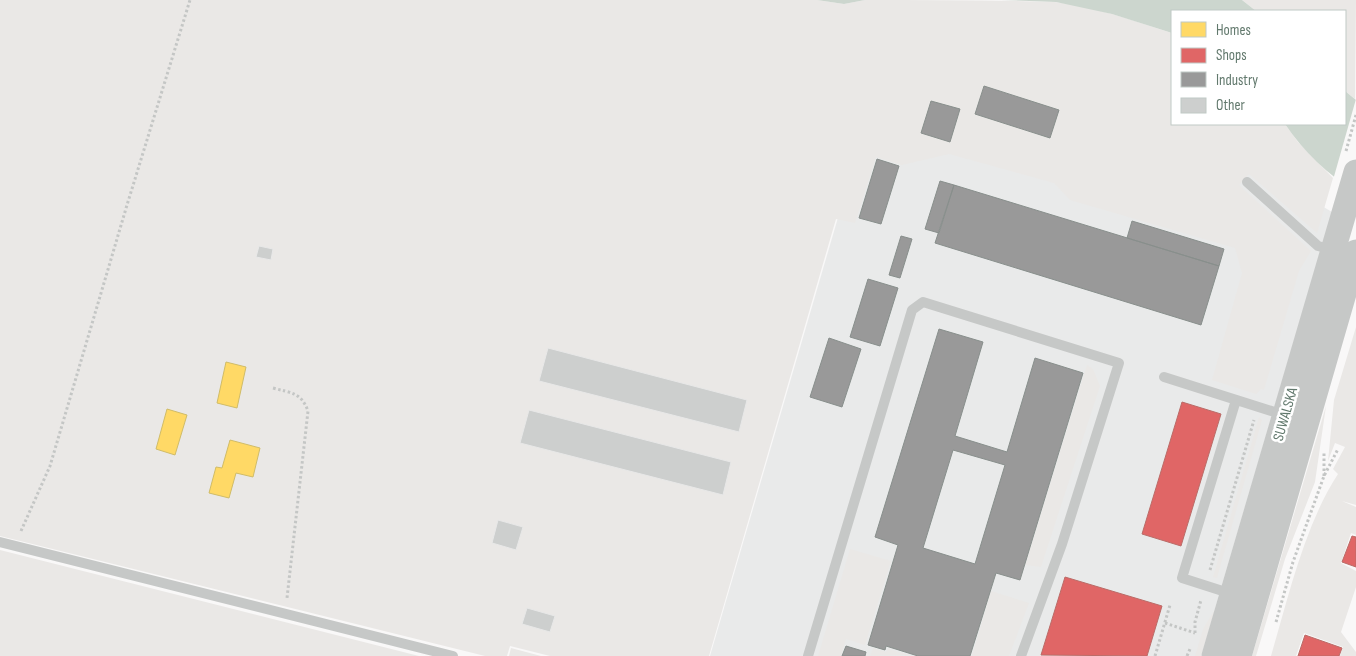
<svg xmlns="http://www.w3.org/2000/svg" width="1356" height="656" font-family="'Sofia Sans Condensed',sans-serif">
<rect width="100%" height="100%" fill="#f9f8f8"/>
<path fill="#e9eaea" d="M877 84 1184 124 1332 212 1201 656H710Z"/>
<path fill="#eae8e6" d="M0 0H817L844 4 865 0C928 0 992 0 1055 2 1094 6 1134 21 1172 33V124H1285L1298 142 1333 178 1317 233 1249 174 1239 185 1311 251 1299 271 1264 390 1261 389 1256 394 1212 380 1242 273 1235 248 1070 200 1054 183 949 154 902 165 876 157 855 223 836 219 709 656H550L510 646 507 656H485L0 536Z
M1242 0H1356L1355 99 1345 91V11H1256Z
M1356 327V505L1342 501 1356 507V535L1351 533 1341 563 1356 571V587L1341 632 1356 652V656H1340L1343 647 1304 633 1296 656H1271C1288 598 1305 524 1338 474L1333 469 1345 447 1335 443 1328 461 1334 400Z
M1087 365 1093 369 1100 386 1041 567 1025 565Z
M1326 406 1315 482 1285 559 1256 656H1252Z
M1259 417 1262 420 1217 578 1213 577Z
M850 549 891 561 865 645 846 639 841 656H818Z
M0 550 419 656H0Z
M991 591 1029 603 1009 656H972Z
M1215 609 1201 656H1195L1203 629Z
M511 648 541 656H509Z
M873 648 886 652 888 649 909 655 870 656Z"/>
<path fill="#ccd6ce" d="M817 0H865L844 4Z
M1001 0H1242L1256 11H1172V33L1112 14 1056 2Z
M1345 91 1356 100V192C1327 174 1304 152 1285 124H1345Z"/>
<path fill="#f9f8f8" d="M1356 99V195L1333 180Z"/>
<path fill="#ffd966" stroke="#d0bc68" d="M226 362 246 367 237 408 217 403Z
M167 409 187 415 175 455 156 449Z
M230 440 260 448 253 477 236 473 229 498 209 493 216 467 222 468Z"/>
<path fill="#e06666" stroke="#ba6c68" d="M1182 402 1221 414 1181 546 1142 534Z
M1352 536 1356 537V567L1342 562Z
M1065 577 1162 606 1147 656 1041 655Z
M1305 635 1342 648 1339 656H1298Z"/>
<path fill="#999" stroke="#888f8c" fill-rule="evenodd" d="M984 86 1059 110 1050 138 975 114Z
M931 101 960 109 950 142 921 133Z
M877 159 899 166 881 224 859 218Z
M940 181 954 185 939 233 925 229Z
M954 185 1219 266 1201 325 935 243Z
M1132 221 1224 249 1219 266 1127 238Z
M901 236 912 239 900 278 889 275Z
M868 279 898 288 880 346 850 337Z
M939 329 983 342 955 436 1007 452 1035 358 1083 373 1020 580 996 573 970 656H918L886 646 885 650 868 645 898 545 875 537ZM953 450 1005 465 975 564 923 548Z
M829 338 861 349 842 407 810 397Z
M846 646 866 652 865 656H842Z"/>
<path fill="#cdcfce" stroke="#e8e8e8" d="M259 246 273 249 271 260 256 257Z
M548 348 747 400 739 432 539 381Z
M529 410 731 462 723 495 520 443Z
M498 520 523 527 516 550 492 543Z
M527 608 555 616 550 632 522 624Z"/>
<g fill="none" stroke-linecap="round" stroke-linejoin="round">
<path stroke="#c4c6c5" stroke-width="3" stroke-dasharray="2.5 2.5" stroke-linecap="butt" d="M1346 151 1356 115
M273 388C291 393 301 392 308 411L287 598
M1324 476V452
M21 531 50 466 127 205 190 0
M1210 570 1254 420
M1276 622 1293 562 1324 476 1338 449
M1165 623 1195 633
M1195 633V622L1201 600
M1155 656 1170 605
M1187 656 1190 649"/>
<path stroke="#c6c8c7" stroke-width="10" d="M1247 182 1318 246 1333 250
M1164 377 1284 415
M0 542 453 656
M1232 594 1182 578 1236 400
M808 656 912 310 923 302 1119 363 1062 544 1021 656"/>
<path stroke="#c6c8c7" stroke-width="25" d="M1214 656 1356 172
M1239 656 1356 252"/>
</g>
<g text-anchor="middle" stroke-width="5" stroke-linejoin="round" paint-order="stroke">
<g font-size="15" fill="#62796d" stroke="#fff">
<text transform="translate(1285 414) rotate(-74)" y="5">SUWALSKA</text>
</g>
</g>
<rect x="1171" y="10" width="175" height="115" fill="#ffffff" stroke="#c0c9c5"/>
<rect x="1181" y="22" width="25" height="15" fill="#ffd966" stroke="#c0c9c5"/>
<text x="1216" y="35" font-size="15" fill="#62796d">Homes</text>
<rect x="1181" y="48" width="25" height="15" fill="#e06666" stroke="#c0c9c5"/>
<text x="1216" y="60" font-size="15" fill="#62796d">Shops</text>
<rect x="1181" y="72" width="25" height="15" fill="#999999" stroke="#c0c9c5"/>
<text x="1216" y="85" font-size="15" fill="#62796d">Industry</text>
<rect x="1181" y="98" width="25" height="15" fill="#cdcfce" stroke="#c0c9c5"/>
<text x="1216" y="110" font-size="15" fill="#62796d">Other</text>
</svg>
